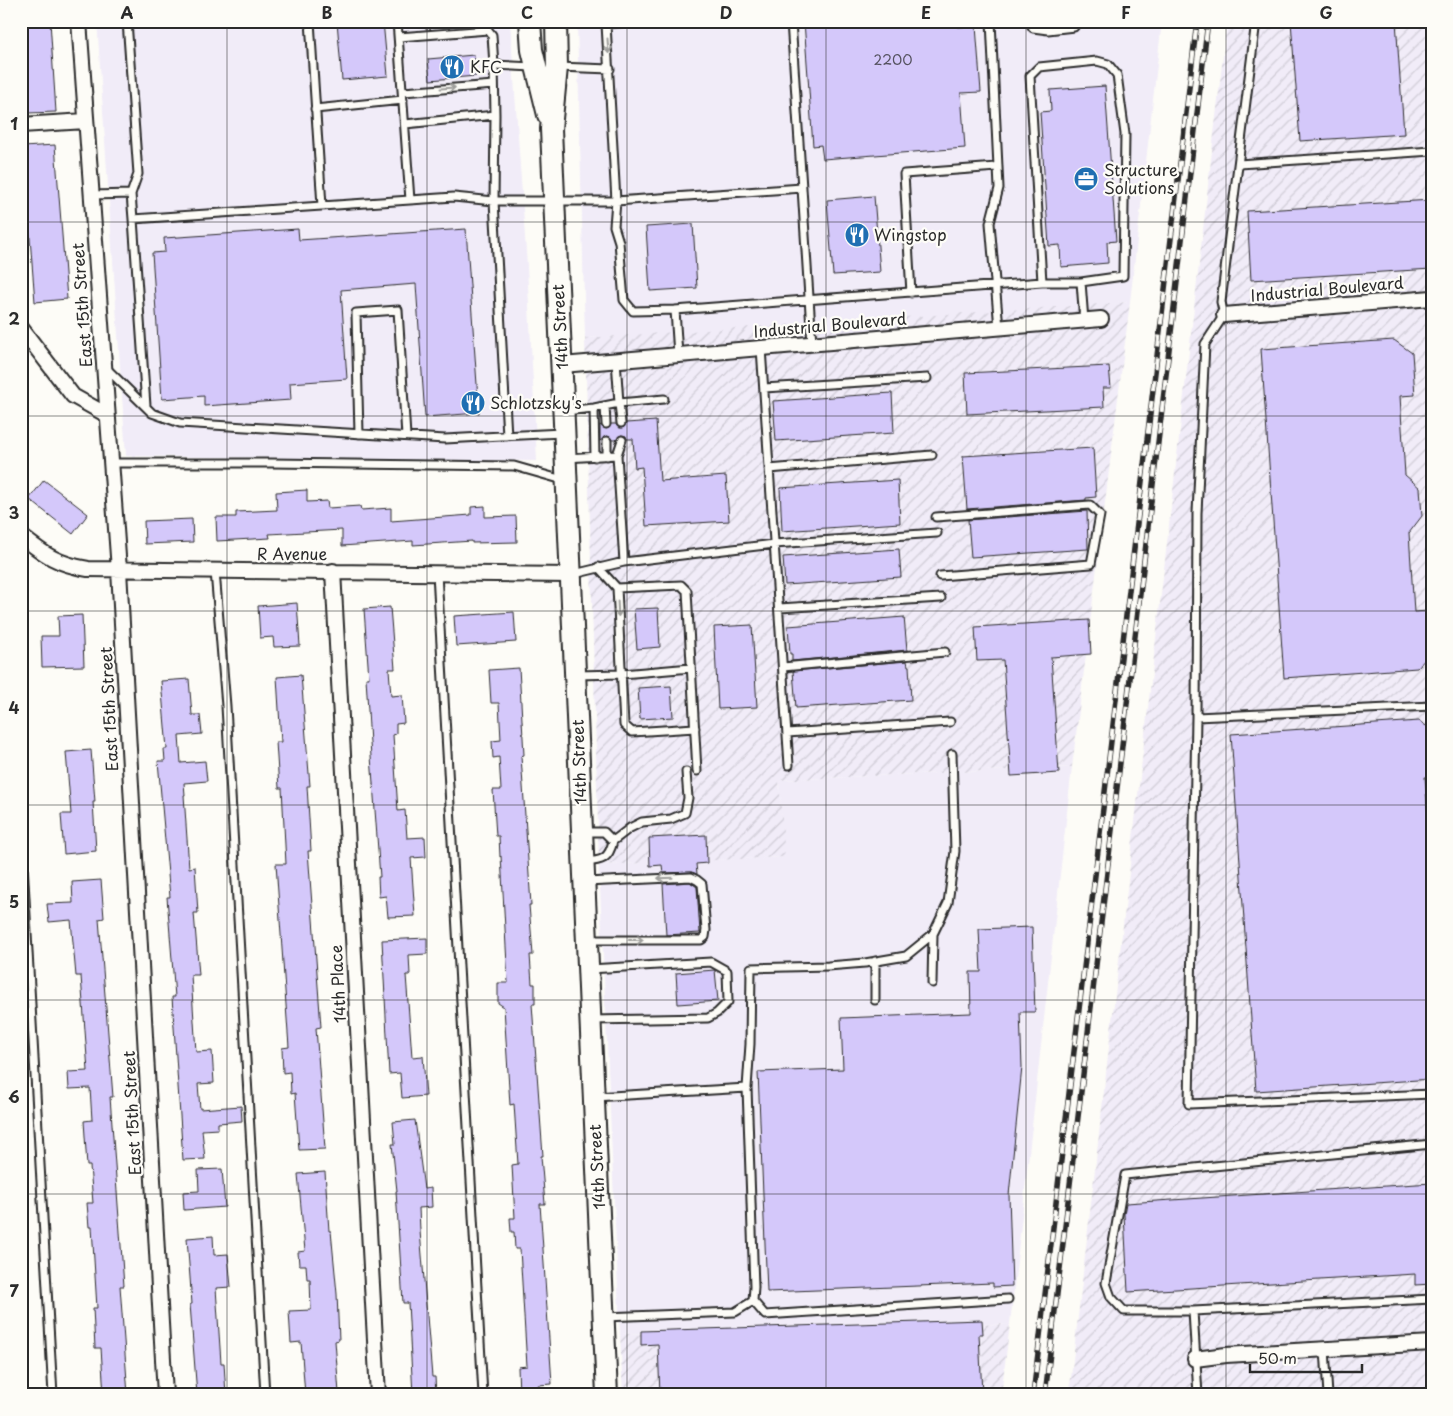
<svg xmlns="http://www.w3.org/2000/svg" width="1453" height="1416" font-family="'Playpen Sans',sans-serif">
<defs>
<pattern id="industrial-furrows" width="10" height="10" patternUnits="userSpaceOnUse" patternTransform="scale(1.25)"><rect width="10" height="10" fill="#f1ecf8"/><path d="M-1 1l2-2M0 10L10 0M9 11l2-2" fill="none" stroke="#cfcbd5"/></pattern>
</defs>
<rect width="100%" height="100%" fill="#fdfcf7"/>
<filter id="ink" filterUnits="userSpaceOnUse"><feTurbulence type="fractalNoise" baseFrequency=".02" numOctaves="2"/><feDisplacementMap in="SourceGraphic" scale="10" xChannelSelector="R" yChannelSelector="G"/><feConvolveMatrix kernelMatrix="1 2 1 2 8 2 1 2 1" color-interpolation-filters="sRGB"/></filter>
<g filter="url(#ink)">
<path fill="#f1ecf8" d="M97 21H510L527 266 537 461 126 456Z
M577 21H1162L1130 302 845 325 585 338Z
M1072 767 1010 1324 620 1334 599 865 784 857 779 780Z"/>
<path fill="url(#industrial-furrows)" d="M1227 21H1432V1395H1069Z
M1130 302 1072 767 779 780 785 857 599 865 585 338Z
M1010 1324 1001 1395H623L620 1334Z"/>
<path fill="#d4c8fa" stroke="#2b2b2b" d="M21 21H50L56 112 28 113Z
M337 21H383L388 76 342 80Z
M804 21H957V27L976 26 981 92 961 93 965 148 823 159 821 145 813 146Z
M1291 21H1396L1404 134 1300 141Z
M474 55 476 76 430 80 428 59Z
M1105 86 1116 241 1107 242 1108 263 1061 267 1060 245 1049 246 1040 112 1051 111 1050 90Z
M55 145 67 299 35 302 23 147Z
M874 196 880 272 833 275 827 200Z
M1432 200V269L1251 280 1247 211Z
M693 224 697 288 650 291 646 227Z
M298 229 299 240 466 229 479 413 425 417 416 284 341 290 347 379 290 383 291 400 204 406V396L162 399 152 253 165 252 164 238Z
M1394 340 1412 353 1415 395 1400 396 1405 475 1420 488 1422 516 1409 533 1414 612 1428 611 1430 654 1417 668 1284 678 1261 349Z
M1109 366 1111 388H1103L1104 407 967 414 965 373Z
M892 393 894 433 776 441 773 401Z
M656 421 660 481 726 476 729 521 646 526 642 467 635 468 633 439H627L626 436 621 435 616 440H612L610 437 607 436 600 441V425L607 429 611 424H616L617 426 621 428 624 427 626 423Z
M1093 448 1096 497 1086 498V500L967 509 963 456Z
M44 480 88 514 73 534 29 499Z
M898 480 900 523 782 531 780 488Z
M307 490V502L327 501 328 508 360 506 361 510 391 508V521L471 515V507L485 506V517L516 516 517 542 472 543V541L413 545V541L342 546V530L269 534 270 538 217 541 216 517H236V512L277 510 276 492Z
M1087 511 1088 549 971 557 968 520Z
M192 519 193 542 145 544 144 521Z
M899 549 901 577 785 585 783 557Z
M297 603 300 646 274 647 273 637 260 638 258 606Z
M390 607 395 669H389L391 696 402 695 404 723 396 724V734L393 735 398 811 405 810 407 838 425 837 426 857 411 858 415 916 388 917 386 896 379 897 378 877H380L370 743 366 678H369L364 609Z
M658 608 660 647 637 649 634 609Z
M514 612 516 642 456 646 454 616Z
M82 615 84 666 42 667 41 636H59L58 616Z
M904 617 907 650 792 661V654H790L788 626Z
M1089 620 1091 654 1051 657 1059 773 1011 776 1003 660 977 661 975 627Z
M752 625 757 707 718 709 714 627Z
M907 661 908 666H909L911 700 796 708 793 671Z
M519 668 524 755 521 756 531 905H529L533 955H530L532 984H535V1004H532L543 1156H541L545 1204H540L552 1384 538 1385 539 1395H519L518 1367 527 1366 520 1249H515L514 1232H511L510 1218H515L512 1165 518 1164 514 1104 510 1105 504 1007 498 1003V983H508L501 856 500 857 499 836H496L493 790H501L499 757 493 758 492 741 501 740 499 703H491L489 670Z
M301 675 310 786H307L311 851H308L321 1027 316 1028 325 1149 299 1150 295 1093 291 1094 290 1072 283 1073 282 1048 289 1047 276 864H286L282 788H279L276 742H281L277 677Z
M189 679 192 715H200L202 734 179 736 181 763 205 761 207 781 184 783 185 795H184L189 868 195 867 198 913H194L199 975H191L196 1052 212 1051 214 1083 198 1084 200 1109 241 1106 242 1121 218 1123V1129L202 1130 205 1159 183 1160 172 997H175L167 897H170L158 761H165L164 749H167L161 681Z
M671 686 673 717 640 719 638 688Z
M1419 721 1432 730V777H1425L1432 873V1079L1256 1091 1231 734Z
M91 750 95 802H93L96 851 64 854 61 814H71L66 752Z
M706 835 707 863 696 864 697 874 691 872 663 873 662 865 650 866 649 838Z
M101 880 104 918 99 919 113 1097H110L124 1286H120L128 1395H104L101 1348H95L93 1308H97L92 1227H89L87 1203H93L90 1166H87L84 1121 92 1120 90 1088 69 1089 68 1072 88 1071 81 976H76L71 920 49 922 47 904 73 903 72 882Z
M690 882 697 887 700 933 666 935 663 884Z
M1032 927 1035 1012H1020L1022 1067 1009 1195 1012 1286 993 1287V1283L767 1292 758 1072 843 1069 841 1018 971 1013 970 972H981L979 929Z
M427 938V954L409 955 410 975H406L412 1057 423 1056 426 1096 402 1098 400 1073 389 1074 382 940Z
M715 970 718 1001 678 1004 676 973Z
M415 1120 424 1189 431 1188 432 1207 419 1208 420 1231 432 1377H435L436 1395H413L408 1303H403L396 1191H397L392 1144H395L393 1122Z
M222 1169 225 1207 184 1210 183 1192 199 1191 198 1170Z
M325 1172 329 1231H331L337 1294 339 1340 335 1341 339 1393 305 1395 301 1342 291 1343 289 1311 311 1310 310 1279H307L306 1265H299L298 1252 305 1251 298 1174Z
M1432 1183V1284L1415 1285V1274L1128 1292 1124 1214 1126 1203Z
M213 1236 214 1255 228 1254 231 1287 216 1288 221 1363H224L226 1395H197L190 1304H192L187 1238Z
M982 1320 983 1334H979L982 1394 660 1395 658 1344 641 1345V1331Z"/>
<g fill="none" stroke-linecap="round" stroke-linejoin="round">
<defs>
<path id="lane" d="M127 21 138 174 131 194
M310 21 322 206
M641 21 606 24 616 201 802 188 812 344
M791 21 802 188
M991 21 999 188 990 223 999 328
M1029 21 1033 28 1048 30 1074 27 1078 21
M399 37 488 30 492 35 494 65
M558 67 610 69
M403 92 494 85
M315 109 403 100
M405 124 495 115
M1239 164 1432 151
M92 195 131 194 133 219 410 200 397 21
M410 200 454 197 494 201H616L614 226 619 242 624 300 633 311 675 310 1042 282H1081L1123 276 1125 134 1117 75 1108 64 1097 61 1039 67 1030 76 1042 282
M133 219 146 406
M1081 282 1084 321
M911 293 904 174 997 167
M675 310 678 355
M761 348 789 765
M106 368 152 413 180 423 445 439 562 433
M764 388 927 378
M605 406 606 424
M594 408 595 457
M564 411 594 408 619 403 616 360
M621 423 619 403 664 399
M359 434 356 313 398 310 406 436
M507 436 494 201 495 115 494 65 534 67
M607 441V456
M617 455 622 440
M566 458 617 455 624 562
M111 463H271L514 466 563 480
M769 469 932 455
M936 517 1090 505 1100 515 1091 564 940 576
M598 567 617 588 624 725 632 732 695 728
M215 571 226 706 265 1395
M437 573 483 1395
M574 574 624 562 774 544 937 533
M617 588 681 585 687 591 697 771
M779 608 941 598
M783 667 945 652
M576 675 622 674 691 668
M1432 706 1196 717 1189 1104 1432 1094
M1196 717 1197 513 1205 344 1224 315 1221 302 1256 21
M787 733 950 722
M21 827 53 1395
M584 832H604L613 841 630 828 642 822 671 819 685 813 688 798 686 772
M585 862C602 861 609 859 613 841
M586 882 691 877 697 880 702 884 706 930 705 937 701 940H587
M589 969 711 962 727 971 728 1002 717 1013 708 1018 591 1020
M932 983 933 934
M875 1000V961
M594 1097 747 1088
M753 1301 765 1315 1008 1299
M1193 1311 1432 1299
M604 1317 735 1312 753 1301 754 1287 747 1088 750 1044 751 968 828 966 865 963 906 956 933 934 948 903 955 851 952 754
M1325 1349 1328 1395
M1198 1395 1193 1311H1124L1111 1297 1106 1283 1125 1175 1432 1144"/>
<path id="street" d="M79 21 119 570 165 1395
M21 125 86 121
M1224 315 1432 298
M21 328 73 396 107 415
M562 365 1101 319
M21 536C45 555 57 564 88 569L571 575
M333 571 378 1395
M1195 1359 1226 1355 1432 1343"/>
<path id="secondary" d="M530 21 532 50 548 115
M556 21 557 67 551 129 607 1395"/>
</defs>
<use href="#lane" stroke="#2b2b2b" stroke-width="11"/>
<use href="#street" stroke="#2b2b2b" stroke-width="18"/>
<use href="#secondary" stroke="#2b2b2b" stroke-width="24"/>
<use href="#lane" stroke="#fdfcf7" stroke-width="7"/>
<use href="#street" stroke="#fdfcf7" stroke-width="14"/>
<use href="#secondary" stroke="#fdfcf7" stroke-width="20"/>
<defs>
<path id="rail" d="M1033 1395 1197 21
M1045 1395 1208 21"/>
</defs>
<use href="#rail" stroke="#2b2b2b" stroke-width="5.5"/>
<use href="#rail" stroke="#fdfcf7" stroke-width="4" stroke-dasharray="11" stroke-linecap="butt"/>
</g>
<defs><path id="oneway-shaft" d="M-6 0H5M1.5-3L5.5 0L1.5 3" fill="none" stroke-width="1.6" stroke-linecap="round" stroke-linejoin="round" transform="scale(1.25)"/></defs>
<g stroke="#9e9e9b">
<use href="#oneway-shaft" transform="translate(608 46) rotate(86)"/>
<use href="#oneway-shaft" transform="translate(448 88) rotate(-4)"/>
<use href="#oneway-shaft" transform="translate(618 609) rotate(87)"/>
<use href="#oneway-shaft" transform="translate(665 878) rotate(178)"/>
<use href="#oneway-shaft" transform="translate(636 940)"/>
</g>
</g>
<path fill="none" stroke="#2b2b2b" stroke-width="1" stroke-opacity="0.55" d="M227 21V1395M427 21V1395M627 21V1395M826 21V1395M1026 21V1395M1226 21V1395M21 222H1432M21 416H1432M21 611H1432M21 805H1432M21 1000H1432M21 1194H1432"/>
<defs>
<symbol id="restaurant-disc" viewBox="-11 -11 22 22"><circle r="9.5" fill="#1f6fb2" stroke="#fdfcf7"/><path d="M-5-6h1v4h1v-4h1v4h1v-4h1v5L-1.5 .5V6h-2V.5L-5-1ZM5-6V6H3V1.5H1.5Q1.5-4 5-6Z" fill="#fff"/></symbol>
<symbol id="office-disc" viewBox="-11 -11 22 22"><circle r="9.5" fill="#1f6fb2" stroke="#fdfcf7"/><path d="M-6-3h4V-5.5h4V-3h4V5H-6ZM-1-4.5V-3h2v-1.5ZM-6 0V1H6V0Z" fill="#fff"/></symbol>
</defs>
<g fill-rule="evenodd">
<use href="#restaurant-disc" x="438" y="53" width="28" height="28"/>
<use href="#office-disc" x="1072" y="165" width="28" height="28"/>
<use href="#restaurant-disc" x="843" y="221" width="28" height="28"/>
<use href="#restaurant-disc" x="459" y="389" width="28" height="28"/>
</g>
<g text-anchor="middle" stroke-width="4.5" stroke-linejoin="round" paint-order="stroke">
<g font-size="14" fill="#55525f">
<text x="893" y="65">2200</text>
</g>
<g font-size="16" fill="#2b2b2b" stroke="#fdfcf7" text-anchor="start">
<text x="470" y="73">KFC</text>
<text x="1104" y="176">Structure<tspan x="1104" dy="18">Solutions</tspan></text>
<text x="874" y="241">Wingstop</text>
<text x="490" y="409">Schlotzsky's</text>
</g>
<g font-size="16" fill="#2b2b2b" stroke="#fdfcf7">
<text transform="translate(1327 289) rotate(-5)" y="6">Industrial Boulevard</text>
<text transform="translate(82 305) rotate(-94)" y="6">East 15th Street</text>
<text transform="translate(830 325) rotate(-5)" y="6">Industrial Boulevard</text>
<text transform="translate(560 327) rotate(-93)" y="6">14th Street</text>
<text x="292" y="560">R Avenue</text>
<text transform="translate(109 709) rotate(-93)" y="6">East 15th Street</text>
<text transform="translate(579 762) rotate(-92)" y="6">14th Street</text>
<text transform="translate(338 984) rotate(-93)" y="6">14th Place</text>
<text transform="translate(132 1113) rotate(-93)" y="6">East 15th Street</text>
<text transform="translate(597 1167) rotate(-93)" y="6">14th Street</text>
</g>
</g>
<rect width="1453" height="1416" fill="none" stroke="#fdfcf7" stroke-width="55"/>
<path d="M1250 1364v8h112v-8" fill="none" stroke="#2b2b2b" stroke-width="2.5"/>
<text x="1258" y="1364" font-size="15" fill="#2b2b2b" stroke="#fdfcf7" stroke-width="4" paint-order="stroke">50 m</text>
<rect x="28" y="28" width="1398" height="1360" fill="none" stroke="#2b2b2b" stroke-width="2"/>
<g font-size="16" text-anchor="middle" font-weight="bold" fill="#2b2b2b">
<text x="127" y="19">A</text>
<text x="327" y="19">B</text>
<text x="527" y="19">C</text>
<text x="726" y="19">D</text>
<text x="926" y="19">E</text>
<text x="1126" y="19">F</text>
<text x="1326" y="19">G</text>
<text x="14" y="130">1</text>
<text x="14" y="325">2</text>
<text x="14" y="519">3</text>
<text x="14" y="714">4</text>
<text x="14" y="908">5</text>
<text x="14" y="1103">6</text>
<text x="14" y="1297">7</text>
</g>
</svg>
